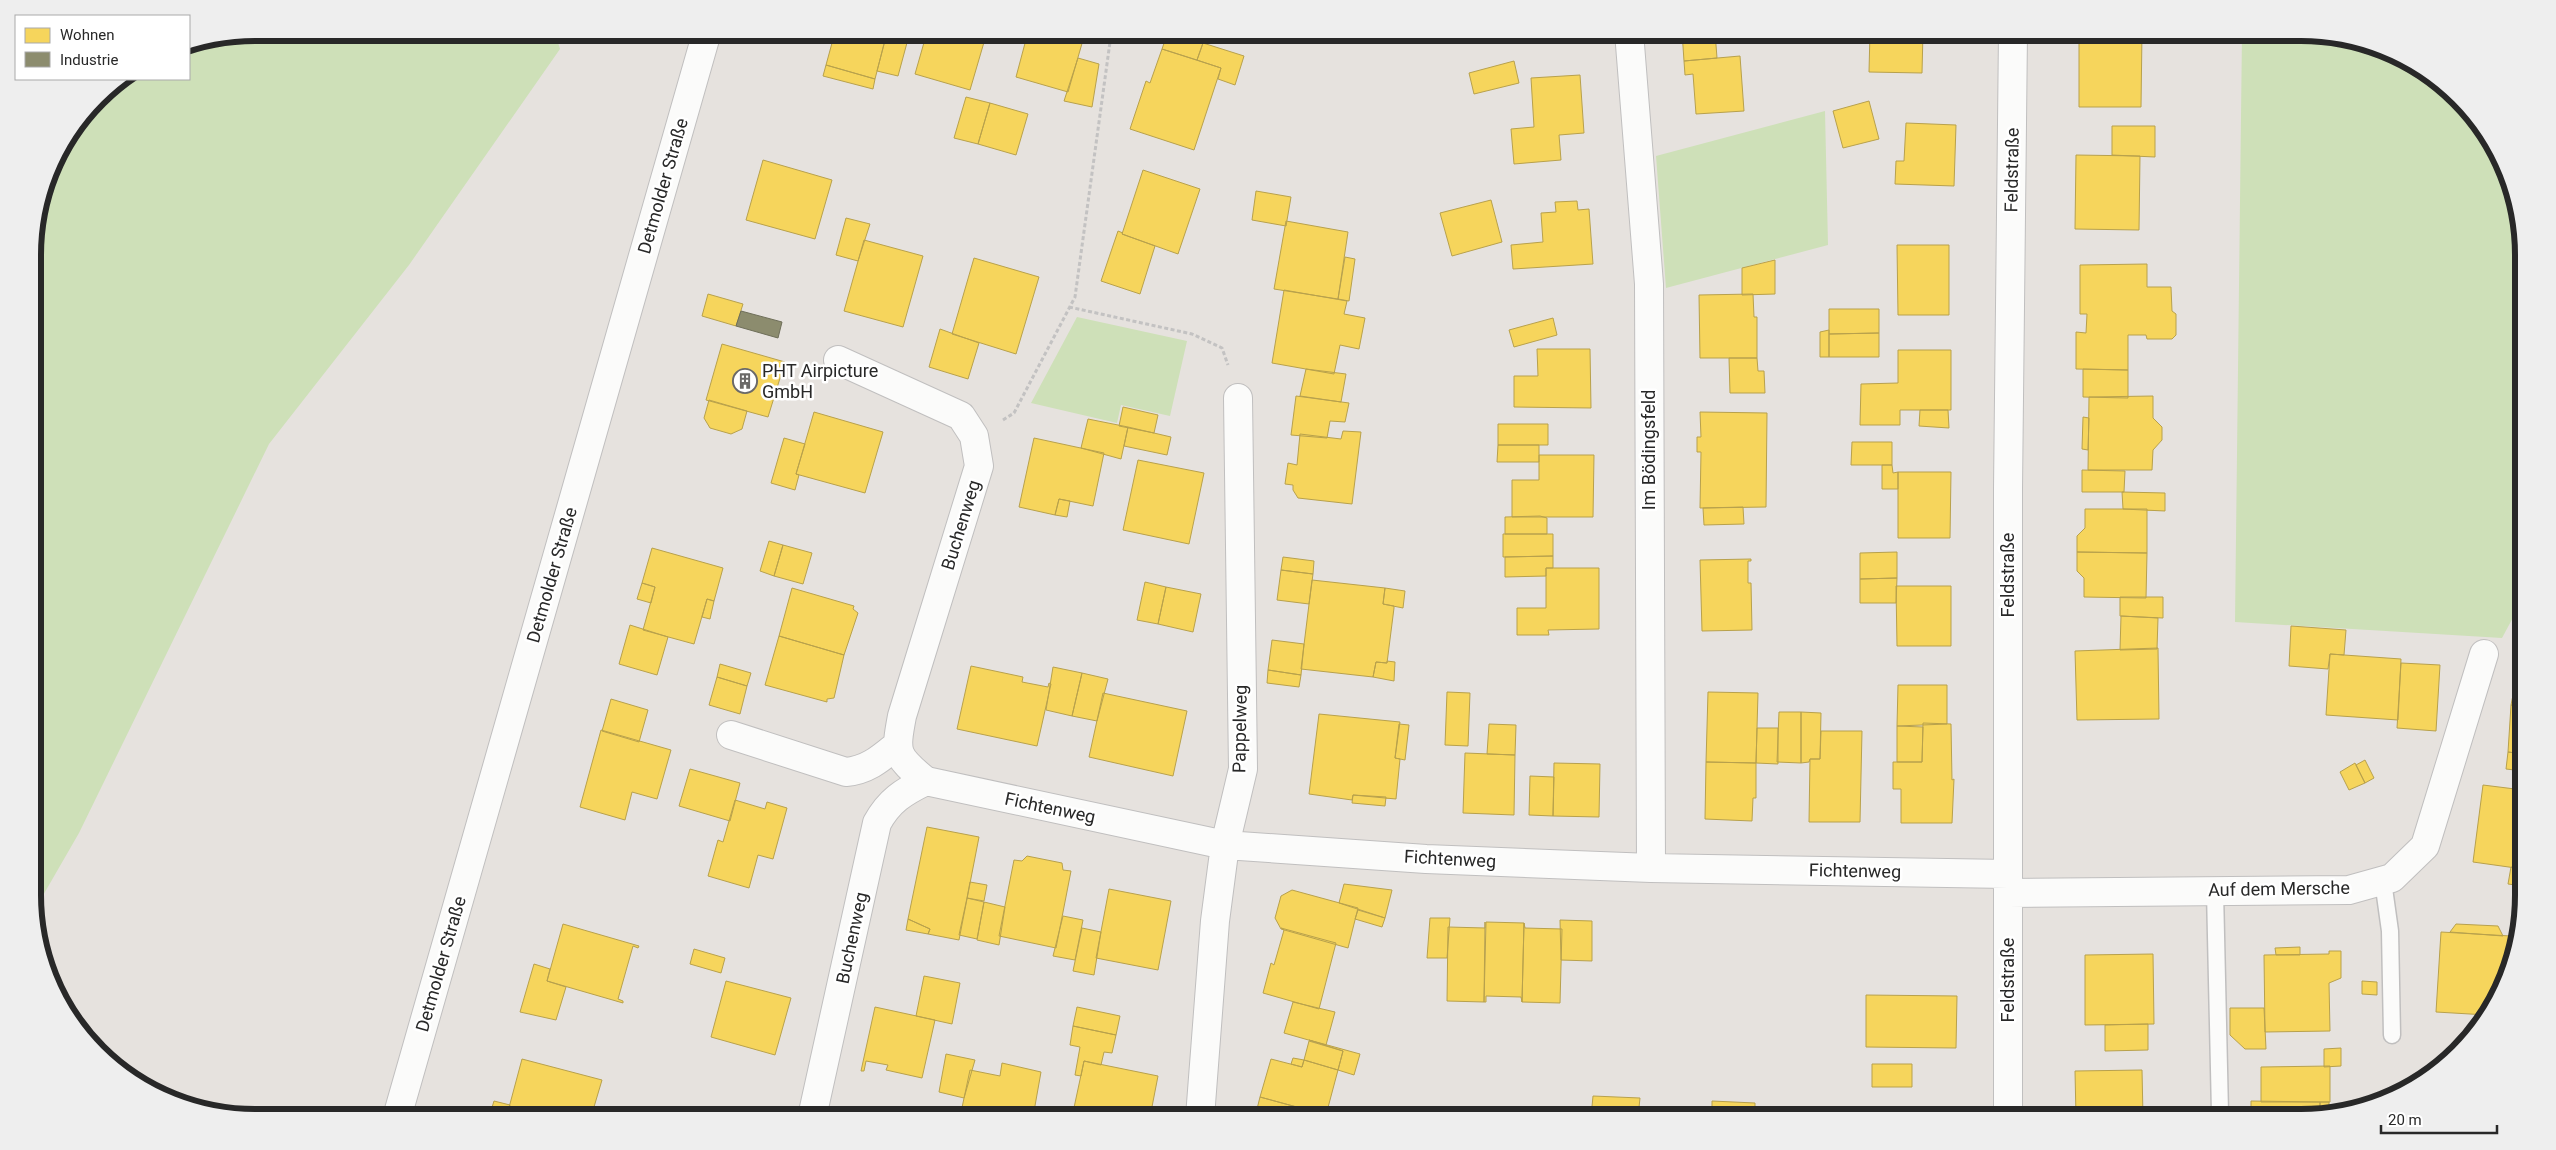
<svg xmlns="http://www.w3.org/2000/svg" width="2556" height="1150" font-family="Roboto,sans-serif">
<rect width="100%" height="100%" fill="#e6e2de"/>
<path fill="#cee0b8" d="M255 32 555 33 560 49 409 265 269 444 79 833 34 911 33 240 56 156 108 88 123 79H189V46Z
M2242 33H2301L2387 50 2437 79 2478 120 2507 170 2522 226 2523 599 2502 638 2235 622Z
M1825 111 1828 245 1666 288 1656 156Z
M1077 317 1187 341 1170 416 1121 405 1117 423 1031 403Z"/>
<path fill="#f6d55c" stroke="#b8a14c" d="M835 32H887L875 79 826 65Z
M927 32H987L970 90 915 74Z
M1028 32 1085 33 1068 92 1016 77Z
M1168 32 1203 43 1197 60 1162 49Z
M1175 32H1208L1204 42Z
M1682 32H1715L1717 58 1684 61Z
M1870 32H1923L1922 73 1869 72Z
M2079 32H2142L2141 107H2079Z
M887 33 908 39 898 76 877 71Z
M1203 43 1244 56 1235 85 1218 79 1221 68 1197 60Z
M1162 49 1221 68 1194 150 1130 129 1146 81 1150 83Z
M1740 56 1744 111 1696 114 1693 74 1685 75 1684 61Z
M1078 58 1099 64 1092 107 1064 101Z
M1514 61 1519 83 1474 94 1469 73Z
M826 65 875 79 873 89 823 76Z
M1580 75 1584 133 1559 135 1561 160 1514 164 1511 129 1534 127 1531 78Z
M966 97 990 103 978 144 954 138Z
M1869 101 1879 139 1843 148 1833 111Z
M990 103 1028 114 1016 155 978 144Z
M1906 123 1956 125 1954 186 1895 184 1896 161H1904Z
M2112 126H2155V157L2112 155Z
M2076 155 2140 156 2139 230 2075 229Z
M763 160 832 180 815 239 746 220Z
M1143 170 1200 189 1178 254 1122 234Z
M1256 191 1291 197 1286 226 1252 220Z
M1491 200 1502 242 1452 256 1440 213Z
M1577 201 1578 210 1589 209 1593 264 1513 269 1511 245 1543 242 1541 213 1556 212 1555 202Z
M846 218 870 224 858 261 836 255Z
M1286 221 1348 232 1338 299 1274 289Z
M1118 231 1123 233 1122 234 1155 246 1140 294 1101 281Z
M864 240 923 256 903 327 844 311Z
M1897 245H1949V315H1898Z
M1345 257 1355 259 1349 301 1338 299Z
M974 258 1039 277 1016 354 952 334Z
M1775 260V294L1742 295V268Z
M2147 264V287H2171L2172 311 2176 314V335L2172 339H2147L2146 335H2128V370L2076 369V332L2086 333 2087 314H2080V265Z
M1284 290 1347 301 1344 314 1365 318 1359 349 1340 345 1334 374 1272 363Z
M708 294 743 304 736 326 702 316Z
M1753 294 1754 317H1757V358H1700L1699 295Z
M1829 309H1879V333L1829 334Z
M1553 318 1557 335 1514 347 1509 330Z
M940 329 979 343 968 379 929 367Z
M1829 330V357H1820V332Z
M1879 333V357H1829V334Z
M722 344 785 362 768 417 706 400Z
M1537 349H1590L1591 408 1514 407V376H1538Z
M1898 350H1951V410H1900V425H1860L1861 384 1898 383Z
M1729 358H1757L1758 371H1764L1765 393H1730Z
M1306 369 1346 374 1341 402 1300 396Z
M2083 369 2128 370V398L2083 397Z
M1296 396 1349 403 1345 422 1330 421 1327 438 1291 435Z
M2153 396V418L2162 427V440L2153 450 2152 470H2088L2089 397Z
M709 400 747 411 742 429 731 434 710 428 704 418Z
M1123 407 1158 415 1154 433 1119 426Z
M1920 410H1948L1949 428 1919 426Z
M814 412 883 432 865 493 796 474Z
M1700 412 1767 413 1766 507 1700 508 1701 452H1697V437H1701Z
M2083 417 2089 418 2088 450 2082 449Z
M1088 419 1128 427 1121 459 1081 448Z
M1498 424H1548V445H1498Z
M1128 427 1171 437 1167 455 1124 446Z
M1343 431 1361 432 1352 504 1298 498 1293 490V485L1285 484 1288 463 1297 465 1300 434 1341 439Z
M784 438 805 444 796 474 799 475 795 490 771 483Z
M1034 438 1104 453 1093 506 1059 499 1055 515 1019 507Z
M1852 442H1892V465H1851Z
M1498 445H1539V462H1497Z
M1539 455H1594L1593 517H1512V480H1539Z
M1138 460 1204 473 1189 544 1123 530Z
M1882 465H1892L1893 473 1898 472V489H1882Z
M2082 470 2125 471 2124 492H2082Z
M1898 472H1951L1950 538H1898Z
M2122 492 2165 493V511L2123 509Z
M1059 499 1070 501 1067 517 1055 515Z
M1743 507 1744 524 1704 525 1703 508Z
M2085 509H2147V553L2077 552V536L2085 528Z
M1540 516 1547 518V534H1505V517Z
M1503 534H1553V556L1503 557Z
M769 541 783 545 774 576 760 571Z
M783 545 812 553 803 584 774 576Z
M652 548 723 568 714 601 707 599 694 644 643 630 655 587 642 583Z
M1897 552V578L1860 579V553Z
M2077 552 2147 553 2146 598 2084 597V578L2077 571Z
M1553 556V568H1546V576L1505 577V557Z
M1283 557 1314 561 1313 574 1281 570Z
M1751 559V561H1748V583H1751L1752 630 1702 631 1700 560Z
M1546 568H1599V629L1548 630 1549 635H1517V608H1546Z
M1281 570 1313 574 1309 604 1277 600Z
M1897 578 1896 603H1860V579Z
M1312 580 1385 588 1383 604 1394 606V608L1387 663 1376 662 1373 677 1301 669Z
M1145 582 1166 587 1158 624 1137 620Z
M642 583 655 587 651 603 637 599Z
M1896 586H1951V646H1897Z
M1166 587 1201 594 1193 632 1158 624Z
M792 588 854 606 853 609 858 613 844 655 779 636Z
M1385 588 1405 591 1403 608 1383 604Z
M2120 597H2163V618L2120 616Z
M707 599 714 601 710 619 702 617Z
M2121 616 2158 618 2157 649 2120 650Z
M630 625 668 637 657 675 619 664Z
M2291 626 2346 630 2344 655 2330 654 2328 669 2289 666Z
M779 636 844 655 834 698 827 699V702L765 685Z
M1272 640 1304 644 1301 675 1268 670Z
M2158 648 2159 719 2077 720 2075 651Z
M2330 654 2401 659 2398 720 2326 715Z
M2520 660H2523V707L2511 705Z
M1387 661 1395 662 1394 681 1373 677 1376 662 1387 663Z
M2401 663 2440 665 2436 731 2397 728Z
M720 664 751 673 747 686 717 677Z
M971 666 1023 677 1022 682 1048 687 1049 683 1051 684 1037 746 957 729Z
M1053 667 1082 673 1072 716 1046 710Z
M1268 670 1301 675 1299 687 1267 683Z
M1082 673 1108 679 1097 721 1072 716Z
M717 677 747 686 740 714 709 705Z
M1898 685H1947V724L1897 726Z
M1447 692 1470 693 1468 746 1445 745Z
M1708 692 1758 693 1756 763 1706 762Z
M1103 693 1187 711 1173 776 1089 757Z
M611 699 648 710 639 742 602 731Z
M2511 705 2523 707V754L2508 752Z
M1779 712H1801V763L1777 762Z
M1801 712 1821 713 1820 759H1810L1809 762 1801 763Z
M1319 714 1400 722 1395 758 1400 759 1396 799 1353 795 1352 800 1309 794Z
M1923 723 1951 724 1952 780 1954 779 1952 823H1901V789H1893V762H1922Z
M1399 724 1409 725 1405 760 1395 758Z
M1489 724 1516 725 1515 755 1487 754Z
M1897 726 1923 727 1922 762H1897Z
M1757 728H1778V764L1756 763Z
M601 730 671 750 657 799 632 792 625 820 580 807Z
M1821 731H1862L1860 822H1809L1810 759H1820Z
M2508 752 2523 754V771L2506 769Z
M1465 753 1515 755 1514 815 1463 813Z
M2365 760 2374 778 2365 783 2356 765Z
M1706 762 1756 763V798H1753L1752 821 1705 819Z
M1554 763 1600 764 1599 817 1553 816Z
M2355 763 2365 783 2349 790 2340 772Z
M690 769 740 783 730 821 679 806Z
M2522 771H2523V790H2519Z
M1530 776 1554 777 1553 816 1529 815Z
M2483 785 2523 790V869L2473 862Z
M1353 795 1386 797 1385 806 1352 803Z
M735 800 765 809 767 802 787 808 773 859 758 855 749 888 708 876 718 840 723 842Z
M927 827 979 837 959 940 928 934 930 929 908 919Z
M1027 856 1062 863 1063 870 1071 871 1056 948 999 936 1014 860 1022 861Z
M2511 867 2523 869V886L2508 884Z
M970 882 987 885 984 901 967 898Z
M1344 884 1392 890 1385 918 1339 903Z
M1109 889 1171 901 1158 970 1096 958Z
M1292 890 1358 908 1348 948 1281 929 1275 918 1281 896Z
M967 898 984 902 977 939 959 935Z
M984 902 1005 907 999 945 977 940Z
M1358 910 1385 918 1382 927 1355 919Z
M1063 916 1083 920 1075 960 1053 956Z
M1430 918H1450L1447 958H1427Z
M908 919 930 929 928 934 906 930Z
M1560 920 1592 921V961L1561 960Z
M1485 922 1484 1002 1447 1001 1448 927 1485 928Z
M1486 922 1524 923 1522 1002 1521 997 1486 996V1002H1484Z
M1524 923 1525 928 1562 929 1560 1003 1522 1002Z
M563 924 639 946 638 948 633 946 618 999 623 1001V1003L547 981Z
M2456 924 2498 926 2503 936 2450 932Z
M1082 928 1101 932 1094 975 1073 971Z
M1281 928 1336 943 1319 1009 1263 993 1271 963 1274 965 1284 930Z
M2441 932 2511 936 2506 981 2487 1015 2436 1012Z
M2300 947V955H2276L2275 948Z
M694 949 725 958 721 973 690 964Z
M2329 951H2341V978L2329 983 2330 1031 2265 1032 2264 955 2329 954Z
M2153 954 2154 1024 2085 1025V955Z
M534 964 550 969 547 981 566 987 556 1020 520 1012Z
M924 976 960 983 952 1024 916 1016Z
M726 981 791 998 775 1055 711 1037Z
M2362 981 2377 982V995L2362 994Z
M1866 995 1957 996 1956 1048 1866 1047Z
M1293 1002 1335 1012 1326 1045 1284 1033Z
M875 1007 935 1020 922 1078 886 1070 888 1065 866 1061 864 1071H861Z
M1077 1007 1120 1016 1116 1035 1073 1026Z
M2230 1008H2264L2266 1049H2245L2230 1035Z
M2477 1014 2487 1015 2476 1032Z
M2148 1024V1050L2105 1051V1025Z
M1073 1026 1116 1035 1112 1053 1104 1052 1101 1065 1084 1061 1081 1076 1075 1075 1080 1047 1070 1045Z
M1309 1040 1360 1054 1354 1075 1338 1070 1343 1051Z
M1309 1041 1343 1051 1338 1070 1304 1060Z
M2341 1048V1066L2324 1067V1049Z
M946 1054 975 1060 964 1098 939 1092Z
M1293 1058 1304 1060 1302 1067 1291 1064Z
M522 1059 602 1080 591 1117H516L507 1115Z
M1271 1059 1302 1067 1304 1060 1338 1070 1326 1115 1260 1097Z
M1084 1061 1158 1076 1150 1117H1072Z
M1002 1063 1041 1072 1033 1117H960L970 1070 1000 1076Z
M1872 1064H1912V1087H1872Z
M2330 1066V1102H2261V1067Z
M2142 1070 2143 1117H2076L2075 1071Z
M1593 1096 1640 1098 1638 1117H1591Z
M1260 1097 1326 1115V1117H1255Z
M494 1101 510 1105 507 1115 516 1117H489Z
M1712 1101 1755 1103V1117H1712Z
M2251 1101 2320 1102V1116L2251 1117Z
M2320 1102H2329V1114L2320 1116Z
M1801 1107 1861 1111V1117H1801Z
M1861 1109 1911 1113V1115L1919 1117H1861Z"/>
<path fill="#8c8c6e" stroke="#6e6e59" d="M741 311 782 322 778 338 736 326Z"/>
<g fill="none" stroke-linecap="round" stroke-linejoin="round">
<defs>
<path id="service" d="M2383 881 2390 931 2392 1035
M2215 891 2220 1113"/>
<path id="minor" d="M1629 32 1649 284 1651 868
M838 360 961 416 974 436 979 466 902 716C895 753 895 756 926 781L1225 845 1426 859 1651 868 2008 874
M731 735 846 772C868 770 881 758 897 745
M2008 893 2349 890 2392 878 2425 846 2484 654
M812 1117 877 823C889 801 903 792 926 781
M1200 1117 1215 921 1225 845 1243 769 1238 398
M2008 1117V489L2013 32"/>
<path id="secondary" d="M397 1117 707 32"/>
</defs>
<use href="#service" stroke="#c0bfbf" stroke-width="19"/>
<use href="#minor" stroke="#c0bfbf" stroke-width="30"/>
<use href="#secondary" stroke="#c0bfbf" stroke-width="30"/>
<path stroke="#c3c2c2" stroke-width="3" stroke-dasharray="4 2.5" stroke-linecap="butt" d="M1069 307 1192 334 1222 348 1228 365
M1003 420 1014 413 1075 297 1110 42 1109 32"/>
<use href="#service" stroke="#fbfbfa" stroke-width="16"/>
<use href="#minor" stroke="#fbfbfa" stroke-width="28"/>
<use href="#secondary" stroke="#fbfbfa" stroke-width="28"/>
</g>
<defs>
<symbol id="building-ring" viewBox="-11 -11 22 22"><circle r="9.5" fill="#fff" stroke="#6a6968" stroke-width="1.5"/><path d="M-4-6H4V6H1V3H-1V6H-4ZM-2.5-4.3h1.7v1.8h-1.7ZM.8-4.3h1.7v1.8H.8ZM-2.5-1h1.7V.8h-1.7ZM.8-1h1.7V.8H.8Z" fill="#6a6968"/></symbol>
</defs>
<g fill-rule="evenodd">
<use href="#building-ring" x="731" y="367" width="28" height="28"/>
</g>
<g text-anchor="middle" stroke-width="5" stroke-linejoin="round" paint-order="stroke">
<g font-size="18" fill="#282828" stroke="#fff">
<text transform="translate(2012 170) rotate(-89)" y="6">Feldstraße</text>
<text transform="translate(663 186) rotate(-74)" y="6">Detmolder Straße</text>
<text transform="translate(1649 450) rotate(-90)" y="6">Im Bödingsfeld</text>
<text transform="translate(961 525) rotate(-73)" y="6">Buchenweg</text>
<text transform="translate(552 575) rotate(-74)" y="6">Detmolder Straße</text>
<text transform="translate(2008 575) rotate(-90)" y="6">Feldstraße</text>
<text transform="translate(1240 729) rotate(-89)" y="6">Pappelweg</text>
<text transform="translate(1050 808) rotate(12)" y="6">Fichtenweg</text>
<text transform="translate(1450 859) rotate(3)" y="6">Fichtenweg</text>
<text transform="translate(1855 871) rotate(1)" y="6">Fichtenweg</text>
<text transform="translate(2279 889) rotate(-1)" y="6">Auf dem Mersche</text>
<text transform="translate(852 938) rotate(-78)" y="6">Buchenweg</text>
<text transform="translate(441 964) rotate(-74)" y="6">Detmolder Straße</text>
<text transform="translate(2008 980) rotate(-90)" y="6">Feldstraße</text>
</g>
<g font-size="18" fill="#282828" stroke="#fff" text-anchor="start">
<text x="762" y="377">PHT Airpicture<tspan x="762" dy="21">GmbH</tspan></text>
</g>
</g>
<path d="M0 0H2556V1150H0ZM255 41H2301A214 214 0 0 1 2515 255V895A214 214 0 0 1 2301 1109H255A214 214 0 0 1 41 895V255A214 214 0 0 1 255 41Z" fill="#eee" fill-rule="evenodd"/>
<path fill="none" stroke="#282828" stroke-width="6" d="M255 41H2301A214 214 0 0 1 2515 255V895A214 214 0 0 1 2301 1109H255A214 214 0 0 1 41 895V255A214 214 0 0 1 255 41Z"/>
<rect x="15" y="15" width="175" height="65" fill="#ffffff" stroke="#a9a9a9"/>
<rect x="25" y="28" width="25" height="15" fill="#f6d55c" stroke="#a9a9a9"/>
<text x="60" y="40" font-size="15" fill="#282828">Wohnen</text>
<rect x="25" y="52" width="25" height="15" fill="#8c8c6e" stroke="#a9a9a9"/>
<text x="60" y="65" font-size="15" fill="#282828">Industrie</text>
<path d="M2381 1125v8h116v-8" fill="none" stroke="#282828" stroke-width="2.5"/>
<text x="2388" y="1125" font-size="15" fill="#282828" stroke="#ffffff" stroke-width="4" paint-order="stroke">20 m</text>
</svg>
